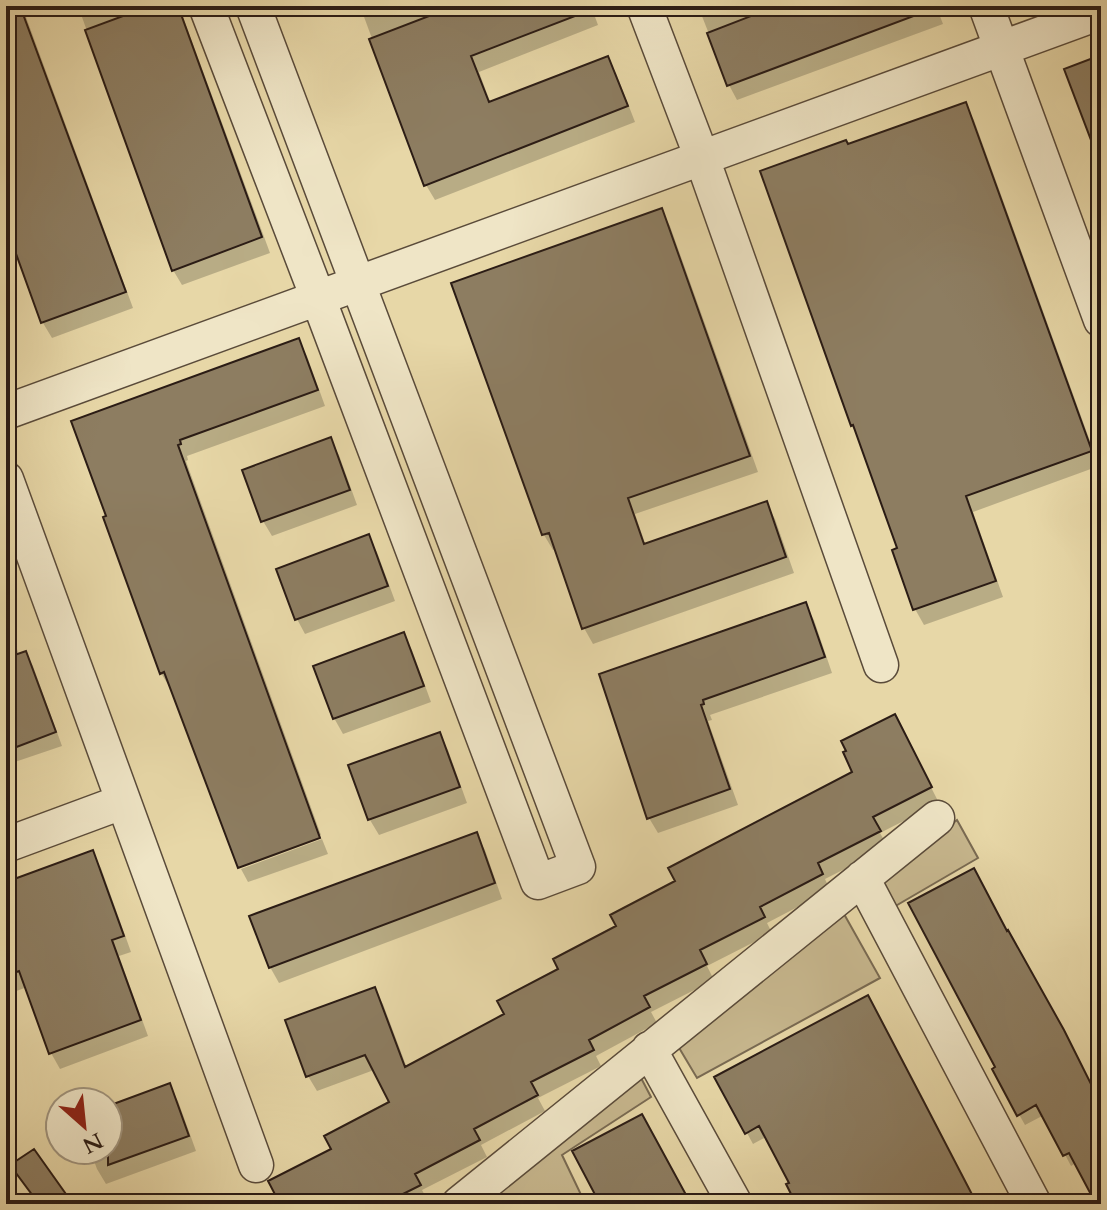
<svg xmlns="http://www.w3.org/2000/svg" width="1107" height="1210" font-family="Cardo,serif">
<rect width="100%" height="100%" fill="#e7d7a7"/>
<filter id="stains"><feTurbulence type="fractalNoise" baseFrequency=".0025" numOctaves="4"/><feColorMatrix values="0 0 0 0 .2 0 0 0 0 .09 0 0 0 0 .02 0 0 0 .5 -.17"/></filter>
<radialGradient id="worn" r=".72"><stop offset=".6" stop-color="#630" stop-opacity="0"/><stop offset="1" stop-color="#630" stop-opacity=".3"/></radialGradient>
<path fill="#c7b78e" stroke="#796a52" stroke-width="2" d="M957 820 978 858 892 908 874 886Z
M844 914 880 978 697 1078 675 1041Z
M640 1076 651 1097 562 1155 585 1203 486 1204Z"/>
<path fill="#0003" d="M6 6H22L133 308 52 338 43 323 6 220Z
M78 6H179L270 253 182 285 173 270Z
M360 6H454L455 11 468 6H591L598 25 479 72 491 104 607 58 616 73 635 122 435 200 426 185Z
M698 6H936L943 24 737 100 729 85Z
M965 104 974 120 1099 466 973 512 1003 597 924 625 915 609 894 551 899 550 860 439 852 426 763 172 847 146Z
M661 210 670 226 758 472 635 514 646 546 766 503 775 519 794 573 593 644 584 628 557 549 553 550 544 535 453 284Z
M298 340 307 356 325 406 187 456 188 460 186 461 321 835 239 865 170 688 161 673 74 422Z
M330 440 339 455 357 505 272 536 263 521Z
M368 537 377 552 395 601 305 634 297 619Z
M805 604 814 620 832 673 710 715 712 720 708 721 738 805 658 833 649 818 601 675Z
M6 617 19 655 25 653 33 666 62 746 6 765Z
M403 635 412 650 431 702 343 734 334 718Z
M903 732 939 803 880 833 888 847 825 879 830 890 767 923 772 933 707 966 714 980 651 1012 657 1023 596 1056 601 1066 538 1098 545 1111 481 1145 487 1157 422 1190 428 1201 421 1204H259L277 1195 392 1103 374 1070 317 1091 308 1076 374 989 383 1004 407 1068 507 1015 561 970 678 882 854 773Z
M439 734 448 750 467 803 379 835 370 820 351 767Z
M476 834 485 850 502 899 279 983 270 967Z
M322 839 328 854 248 882 241 869Z
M92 853 101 868 131 952 119 956 148 1036 60 1069 51 1053 27 987 6 995V884Z
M994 1070 1101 1105V1204H1098L1076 1163 1071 1166 1044 1115 1025 1125Z
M717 1078 975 1204H799L791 1184 766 1137 753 1144Z
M169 1086 178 1101 196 1151 106 1184 97 1169 90 1150H108V1108Z"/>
<path fill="#8d7d61" stroke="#2b1c15" stroke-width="2" d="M6 6H20L126 292 41 323 6 226Z
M150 6H178L262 237 172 271 85 30Z
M455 6H595L596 8 471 56 489 102 608 56 628 106 424 186 369 39Z
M777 6H934L935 8 727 86 707 33Z
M1101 55V160L1099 161 1064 69Z
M966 102 1092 451 966 496 996 581 913 610 892 550 897 548 853 425 851 426 760 171 846 140 848 144Z
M662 208 750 456 628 498 644 544 767 501 786 557 582 629 549 533 542 535 451 283Z
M299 338 318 390 180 440 181 444 178 445 320 838 238 868 164 672 160 674 103 517 106 516 71 421Z
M331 437 350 490 261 522 242 470Z
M369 534 388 586 295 620 276 569Z
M806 602 825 657 703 700 704 704 701 705 730 789 647 819 599 674Z
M404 632 424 686 333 719 313 666Z
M26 651 56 732 6 751V658Z
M895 714 932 787 873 817 881 831 818 863 823 874 760 907 765 917 700 950 707 964 644 996 650 1007 589 1040 594 1050 531 1082 538 1095 474 1129 480 1140 415 1174 421 1185 383 1204H280L268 1181 331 1149 324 1136 389 1102 365 1055 306 1077 285 1020 375 987 405 1067 504 1014 497 1001 558 969 553 959 616 926 610 915 675 881 668 868 852 772 843 752 846 751 841 741Z
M440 732 460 787 368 820 348 765Z
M477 832 495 883 269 968 249 916Z
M93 850 124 936 112 940 141 1020 49 1054 19 971 6 976V882Z
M974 868 1007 931 1008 930 1064 1030 1101 1104V1204H1096L1069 1153 1063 1156 1036 1105 1017 1116 992 1069 995 1067 908 903Z
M868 995 924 1102 977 1204H796L786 1184 789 1183 759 1126 745 1134 714 1077Z
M170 1083 189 1136 108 1165V1106Z
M642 1114 691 1204H600L572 1151Z
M34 1149 73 1204H39L10 1165Z"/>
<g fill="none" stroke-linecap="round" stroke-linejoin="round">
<defs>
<path id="minor" d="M206 6 318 298 538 882 578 867 253 6
M644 6 702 158 881 665
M986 6 1101 320
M6 412 1101 12
M6 479 256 1165
M6 845 122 802
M862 878 1034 1204
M649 1049 735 1204
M459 1204 937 818"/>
</defs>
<use href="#minor" stroke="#5a4b3a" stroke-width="37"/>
<use href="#minor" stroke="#efe5c6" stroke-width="34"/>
</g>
<rect width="1107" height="1210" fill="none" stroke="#e7d7a7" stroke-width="32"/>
<rect x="8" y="8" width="1091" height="1194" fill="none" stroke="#2b1c15" stroke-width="4"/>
<rect x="16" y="16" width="1075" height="1178" fill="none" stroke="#2b1c15" stroke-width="2"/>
<g transform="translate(84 1126) rotate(153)"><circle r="38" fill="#efe5c6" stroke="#a1957f" stroke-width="2"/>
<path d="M0-6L14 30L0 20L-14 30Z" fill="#8f2418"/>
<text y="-12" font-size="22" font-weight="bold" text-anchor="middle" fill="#2b1c15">N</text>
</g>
<rect width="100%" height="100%" filter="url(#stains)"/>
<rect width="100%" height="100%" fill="url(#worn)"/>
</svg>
